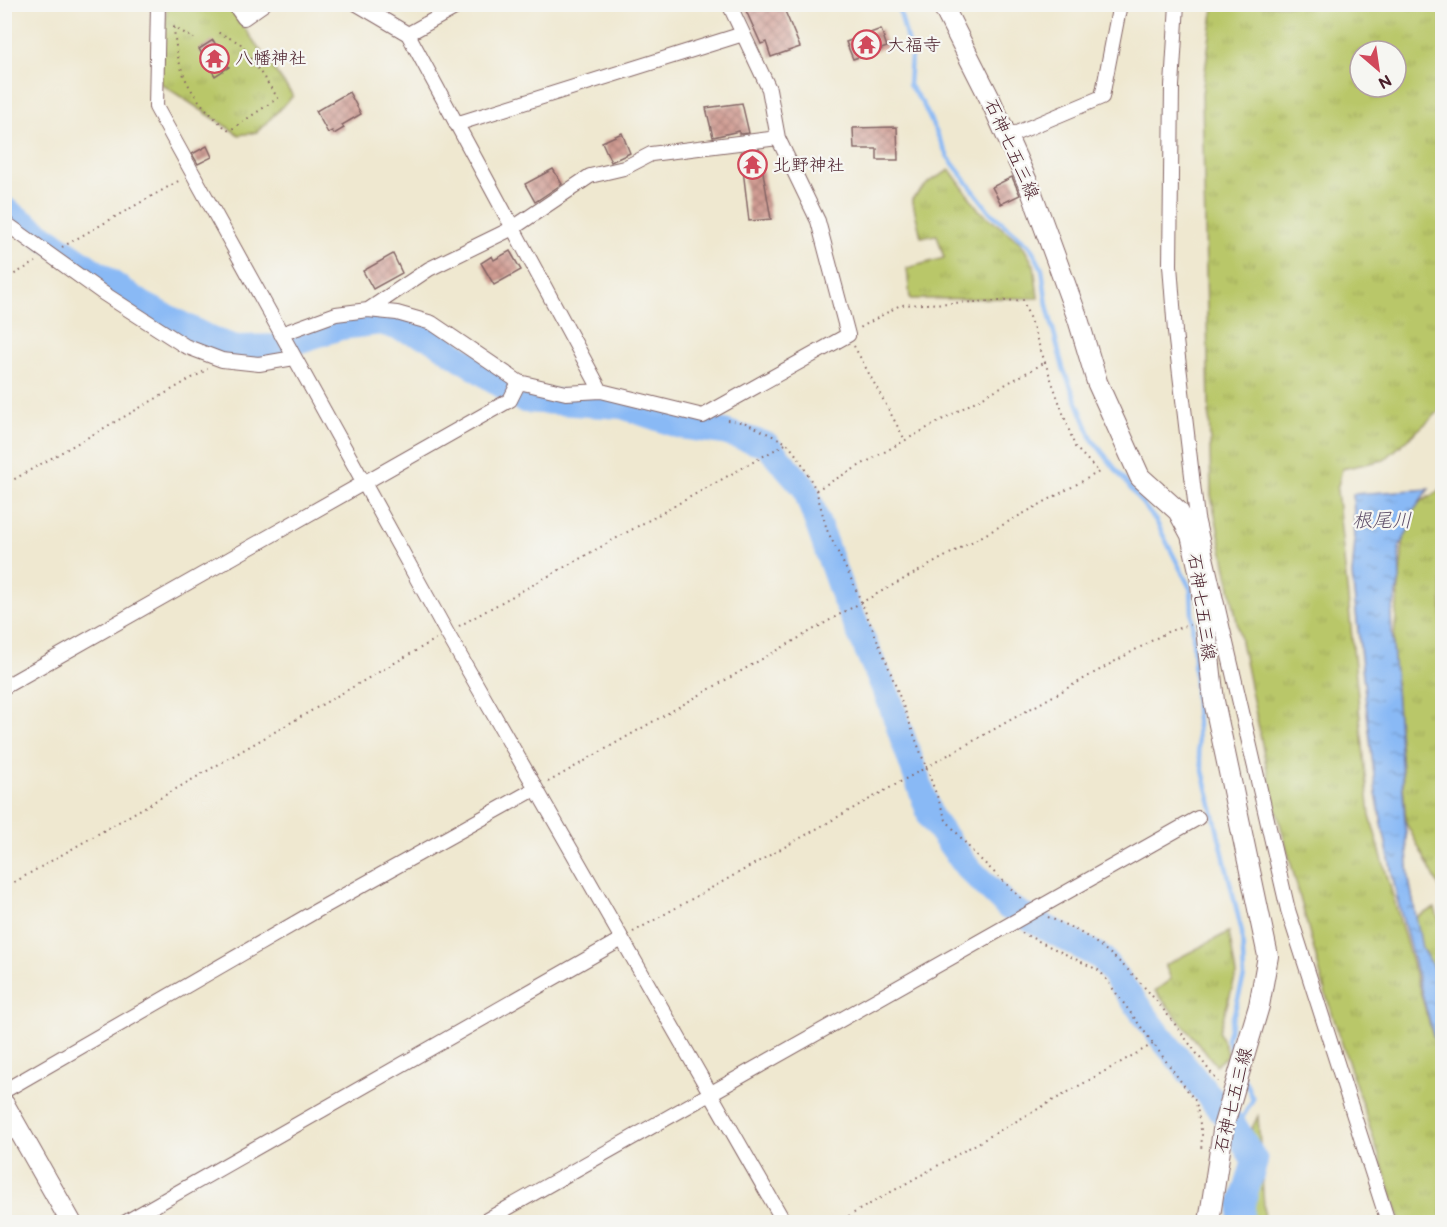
<svg xmlns="http://www.w3.org/2000/svg" width="1447" height="1227" font-family="'Balsamiq Sans','Klee One',sans-serif">
<defs>
<pattern id="grass-tufts" width="24" height="20" patternUnits="userSpaceOnUse" patternTransform="scale(1.5)"><rect width="24" height="20" fill="#b9c769"/><path d="M3 7l-1-3M5 7V3M7 7l1-3M15 17l-1-3M17 17v-4M19 17l1-3" fill="none" stroke="#a1aa5b"/></pattern>
<pattern id="water-ripples" width="26" height="14" patternUnits="userSpaceOnUse" patternTransform="scale(1.5)"><rect width="26" height="14" fill="#89b9f5"/><path d="M2 4q2-2 4 0t4 0M15 11q2-2 4 0t4 0" fill="none" stroke="#7296c7"/></pattern>
<pattern id="building-cross-hatch" width="8" height="8" patternUnits="userSpaceOnUse" patternTransform="scale(1.5)"><rect width="8" height="8" fill="#d09c93"/><path d="M0 0l8 8M0 8l8-8" fill="none" stroke="#ab7f78"/></pattern>
</defs>
<rect width="100%" height="100%" fill="#f6f6f2"/>
<filter id="ink" filterUnits="userSpaceOnUse"><feTurbulence type="fractalNoise" baseFrequency=".0167" numOctaves="2"/><feDisplacementMap in="SourceGraphic" scale="12" xChannelSelector="R" yChannelSelector="G"/><feConvolveMatrix kernelMatrix="1 2 1 2 8 2 1 2 1" color-interpolation-filters="sRGB"/></filter>
<filter id="wash" filterUnits="userSpaceOnUse"><feTurbulence type="fractalNoise" baseFrequency=".008" numOctaves="4" result="noise"/><feDisplacementMap in="SourceGraphic" scale="24" xChannelSelector="R" yChannelSelector="G"/><feGaussianBlur stdDeviation="1.35" result="paint"/><feColorMatrix in="noise" values="0 0 0 0 0 0 0 0 0 0 0 0 0 0 0 0 0 1.4 0 .05"/><feComposite in="paint" operator="in"/></filter>
<g filter="url(#wash)">
<rect width="100%" height="100%" fill="#efe8d0"/>
<path fill="url(#grass-tufts)" stroke="#82734a" stroke-width="1.5" fill-rule="evenodd" d="M167 5H228L293 96 257 132 239 135 160 83Z
M1214 5H1442V409L1384 460 1342 469 1337 490 1370 816 1442 1068V1222H1401L1326 995 1272 793 1211 495 1202 94ZM1360 51H1396V87H1360Z
M950 170 979 210 1021 243 1034 265 1038 298 910 299 907 268 944 258 937 235 921 237 912 199 930 181Z
M1442 489V892L1406 823 1393 648 1404 535 1417 504Z
M1435 908 1442 929V996L1422 949 1416 917Z
M1229 932 1236 975 1219 1032 1228 1055 1216 1065 1155 991 1171 979 1165 965Z
M1258 1116 1265 1222H1243L1246 1140Z"/>
<path fill="url(#water-ripples)" stroke="#6a6c90" stroke-width="1.5" d="M1429 489 1412 513V523L1399 548 1400 579 1391 617 1409 879 1422 949 1436 972 1442 990V1069L1397 898 1376 794 1352 575 1355 541 1353 494Z"/>
<g fill="none" stroke-linecap="round" stroke-linejoin="round">
<path stroke="#89b9f5" stroke-width="4.5" d="M898 4 911 56 909 85 923 104 948 157 990 212 1031 247 1042 269 1047 305 1063 368 1092 439 1156 521 1191 590 1198 750 1242 932 1244 977 1227 1039 1236 1060
M1236 1129 1253 1099 1244 1079"/>
<path stroke="#89b9f5" stroke-width="26" d="M4 209 142 304 214 341 236 348 279 347 341 327 381 322 431 338 524 400 622 406 681 426 724 432 767 445 805 488 844 598 889 699 931 818 967 867 1008 907 1102 958 1160 1036 1236 1129 1255 1161 1242 1204 1241 1222"/>
</g>
<g id="blocks">
<path fill="url(#building-cross-hatch)" d="M743 4H782L800 47 771 57 766 42 761 44Z
M881 29 887 47 853 59 846 42Z
M213 40 229 67 215 76 199 49Z
M349 92 361 114 342 125 344 128 334 134 332 131 328 133 316 111Z
M742 103 749 133 739 134V131L713 137 706 108Z
M897 127 898 160H877V149H854L853 128Z
M622 133 630 153 611 162 602 142Z
M207 146 212 157 198 164 192 154Z
M759 149 771 219 749 221 741 152Z
M553 169 562 184 535 202 525 184Z
M1012 177 1020 195 1001 204 992 187Z
M510 251 521 270 494 285 481 263 492 256 494 260Z
M393 254 402 273 373 289 363 271Z"/>
</g>
</g>
<g filter="url(#ink)">
<use href="#blocks" fill-opacity="0" stroke="#846565" stroke-width="1.5"/>
<g fill="none" stroke-linecap="round" stroke-linejoin="round">
<defs>
<path id="street" d="M158 4 156 107 447 633 784 1222
M234 4 244 18 264 4
M357 4 408 34 601 391
M1177 4 1172 86 1170 265 1175 332 1197 518 1288 910 1388 1222
M408 34 462 4
M456 124 743 34
M1007 137 1102 97 1120 4
M4 222 103 293 185 346 222 360 259 364 294 358
M368 310 429 269 513 228 590 176 624 168 651 154 778 138
M281 334 336 314 368 310 397 313 432 323 519 382 566 393 601 391 703 416 848 335 818 221 778 138 769 89 729 4
M4 687 510 400 519 382
M4 1091 316 911 535 789
M126 1222 622 939
M483 1222 1198 818"/>
<path id="secondary" d="M942 4 990 99 1030 188 1078 319 1097 382 1140 477 1178 511 1191 535 1200 575 1214 701 1268 956 1259 1006 1224 1124 1209 1222
M4 1104 71 1222"/>
</defs>
<use href="#street" stroke="#846565" stroke-width="16"/>
<use href="#secondary" stroke="#846565" stroke-width="22"/>
<path stroke="#846565" stroke-width="2" stroke-dasharray="1.5 4.5" stroke-linecap="butt" d="M173 26 194 39
M174 27C177 76 192 99 229 131L278 98 240 43 217 32
M62 247 182 179
M4 280 36 262
M854 346 905 440
M727 420 746 423 787 443 800 460 816 490 827 530 854 585 887 663 946 820 973 852 1024 901
M4 485 208 369
M816 490 1044 363
M459 626 787 443
M548 782 844 612 1099 472 1075 447 1023 300 900 305 860 328
M4 888 436 639
M1048 917C1061 923 1074 928 1086 936 1142 972 1179 1031 1218 1082
M633 932 1169 631 1190 625
M1022 933 1100 971 1196 1102 1202 1135 1201 1152
M838 1222 1153 1044"/>
<use href="#street" stroke="#fff" stroke-width="14"/>
<use href="#secondary" stroke="#fff" stroke-width="20"/>
</g>
</g>
<defs>
<symbol id="temple-ring" viewBox="-11 -11 22 22"><circle r="9.5" fill="#f6f6f2" stroke="#d1495b" stroke-width="1.5"/><path d="M0-6L5-2H3V0L6.5 2.5H4V6H1.5V3h-3V6H-4V2.5H-6.5L-3 0V-2H-5Z" fill="#d1495b"/></symbol>
</defs>
<g fill-rule="evenodd">
<use href="#temple-ring" x="850" y="28" width="33" height="33"/>
<use href="#temple-ring" x="198" y="42" width="33" height="33"/>
<use href="#temple-ring" x="736" y="148" width="33" height="33"/>
</g>
<g text-anchor="middle" stroke-width="4.5" stroke-linejoin="round" paint-order="stroke">
<g font-size="18" fill="#4a1f2b" stroke="#f6f6f2" text-anchor="start">
<text x="887" y="51">大福寺</text>
<text x="235" y="64">八幡神社</text>
<text x="773" y="171">北野神社</text>
</g>
<g font-size="18" fill="#4a1f2b" stroke="#f6f6f2">
<text transform="translate(1012 149) rotate(66)" y="6">石神七五三線</text>
<text transform="translate(1202 607) rotate(82)" y="6">石神七五三線</text>
<text transform="translate(1233 1100) rotate(-76)" y="6">石神七五三線</text>
</g>
<g font-size="20" font-style="italic" fill="#5d4d68" stroke="#f6f6f2">
<text x="1382" y="527">根尾川</text>
</g>
</g>
<rect width="1447" height="1227" fill="none" stroke="#f6f6f2" stroke-width="24"/>
<g transform="translate(1378 69) rotate(151)"><circle r="28" fill="#f6f6f2" stroke="#b1a0a2" stroke-width="1.5"/>
<path d="M0-4.5L10 22L0 15L-10 22Z" fill="#d1495b"/>
<text y="-9" font-size="16" font-weight="bold" text-anchor="middle" fill="#4a1f2b">N</text>
</g>
</svg>
